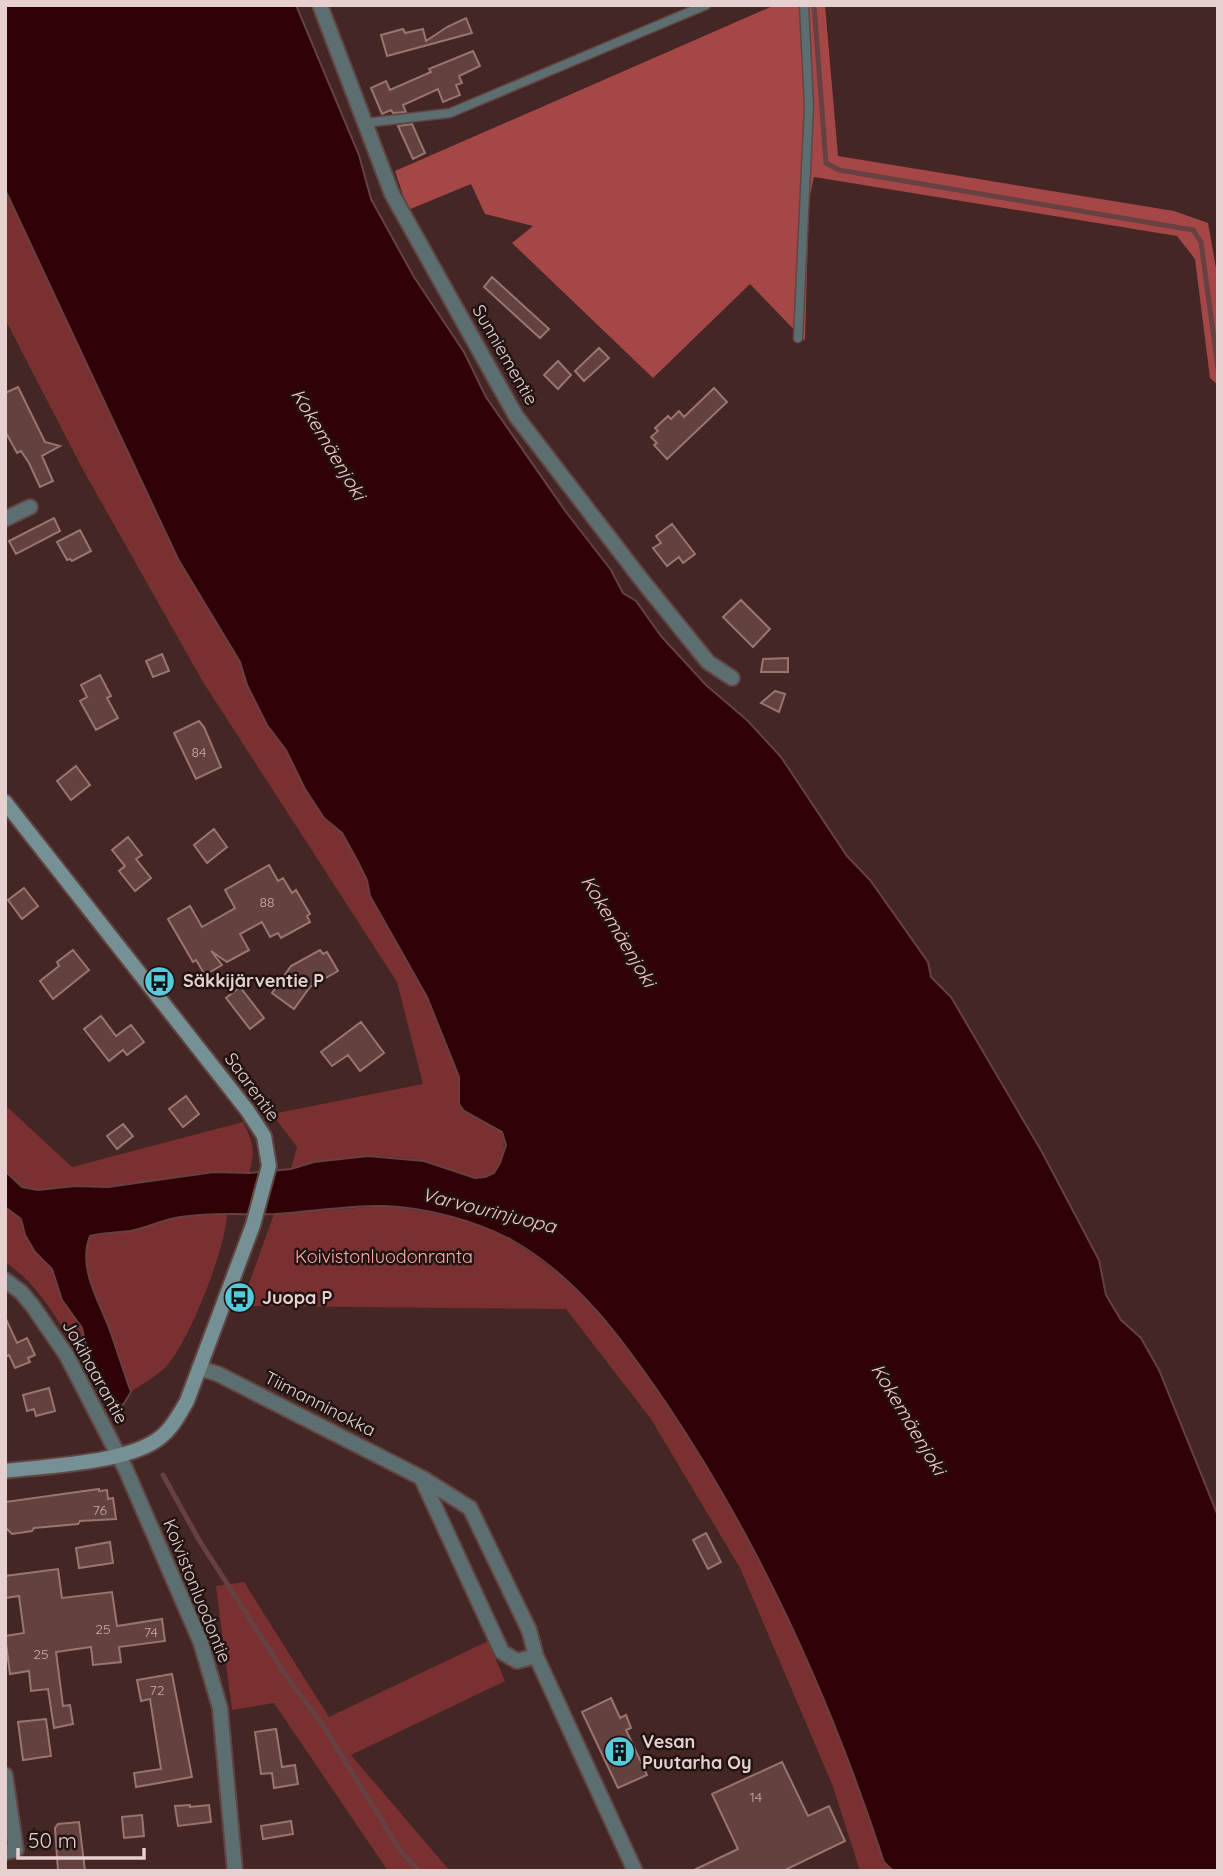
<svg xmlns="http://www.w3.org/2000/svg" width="1223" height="1876" font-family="Quicksand,sans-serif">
<rect width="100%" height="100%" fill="#442624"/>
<path fill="#7a3030" d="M5 190 178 559 240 662 247 685 267 725 286 750 305 789 324 818 341 833 357 860 367 880 370 896 427 997 452 1056 459 1077 458 1098 464 1111 502 1132C506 1147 504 1172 486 1177 470 1181 441 1164 424 1161 380 1152 335 1157 291 1169L297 1147 272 1114 423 1084 397 982 203 682 82 468 5 319Z
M5 1105 72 1167 243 1122C253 1142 256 1151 249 1173L226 1172 108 1187 76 1186 38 1190 22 1187 5 1171Z
M386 1206C429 1212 474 1218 512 1241 585 1286 623 1340 670 1409 764 1548 832 1703 884 1862L892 1871H860L832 1784 740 1568 651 1419 566 1309 241 1306 274 1214Z
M5 1207 21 1219 25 1235 35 1252 52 1269 62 1300 82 1328 88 1354 81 1358C59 1323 41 1286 5 1262Z
M202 1215H227C225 1250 192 1333 170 1362 161 1374 143 1383 131 1392 123 1370 116 1347 108 1325 97 1298 78 1267 89 1237L129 1231 173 1218Z
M244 1582 329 1717 488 1641 505 1681 351 1755 450 1871H388L274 1703 232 1710 216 1586Z"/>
<path fill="#a54746" d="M775 5H825L838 156 1174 211 1208 223 1218 279V385L1210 378 1195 259 1177 236 814 177 809 200 805 341 750 284 653 378 512 243 533 226 485 214 471 184 408 210 395 171Z"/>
<path fill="#300205" stroke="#674042" stroke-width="2" d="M5 5H296L359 155 371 199 414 277 464 352 486 397 566 512 611 570 623 593 636 601 661 636 706 685 748 721 781 757 847 856 870 880 928 962 931 977 951 997 1042 1152 1099 1260 1106 1295 1121 1320 1141 1338 1159 1370 1218 1516V1871H893L884 1862C831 1700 761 1544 666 1403 623 1340 578 1277 510 1239 473 1220 427 1208 386 1206 349 1205 311 1212 275 1214 242 1215 208 1212 175 1218 160 1221 146 1228 130 1231 117 1233 103 1232 90 1236 78 1266 97 1298 108 1325 116 1347 123 1370 131 1392L123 1405 109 1397 102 1385 88 1354 82 1328 62 1300 52 1269 35 1252 25 1235 21 1219 5 1207V1171L22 1187 38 1190 75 1186 108 1187 214 1172 249 1173 291 1169 314 1162 368 1156 424 1161 475 1178 485 1177 494 1173 500 1163 506 1145 502 1132 464 1111 459 1104V1077L427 997 370 896 367 880 357 860 342 833 324 818 305 789 286 750 267 725 247 685 240 662 178 559 9 198 5 190Z"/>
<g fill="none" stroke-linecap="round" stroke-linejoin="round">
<path stroke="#674042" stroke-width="5" d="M814 5 826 163 839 170 1193 230 1201 242 1218 369
M163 1475 199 1540 287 1677 322 1724 400 1850 419 1871"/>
</g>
<path fill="#62413f" stroke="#997471" stroke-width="2" d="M466 18 472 33 387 56 381 35 403 29 405 33 423 29 426 41 447 27Z
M473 51 480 66 459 76 462 83 456 85 460 95 443 102 438 89 403 105 406 112 393 113 391 110 382 114 371 88 386 81 390 90 431 72 429 69Z
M412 124 425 153 413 159 398 126Z
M492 277 549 329 540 338 484 287Z
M599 348 609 358 584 381 575 371Z
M558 361 571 375 558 389 544 375Z
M18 387 45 442 60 446 42 456 53 481 40 487 29 463 21 451 17 453 5 431V393Z
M714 388 727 402 667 459 654 445 657 443 651 437 658 431 655 428 668 416 671 419 679 411 684 417Z
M54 518 60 531 16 554 9 541Z
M672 524 695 554 683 563 679 557 667 566 653 548 661 543 656 536Z
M80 530 91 551 72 561 70 559 67 560 57 542Z
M741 600 770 629 753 647 723 617Z
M162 654 169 671 153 677 146 661Z
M788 658V672H761L763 659Z
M100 675 111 696 107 698 118 718 96 730 80 701 87 697 81 685Z
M775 691 785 694 779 712 761 703Z
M199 721 204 727 221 767 196 779 174 733Z
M76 766 90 785 71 800 57 781Z
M214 829 227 847 207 863 194 845Z
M128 837 142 855 136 859 151 878 135 891 119 871 125 866 112 850Z
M269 865 278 881 283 878 292 893 296 890 310 914 307 916 310 922 281 938 278 933 270 937 262 922 240 934 249 950 227 962 211 951 222 965 205 975 196 960 193 962 168 919 190 906 202 927 235 908 225 890Z
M24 888 38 906 22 919 8 900Z
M73 950 89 970 53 999 40 981 59 966 57 962Z
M320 950 323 954 327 952 338 971 310 987 294 1009 272 993 291 966Z
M240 987 264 1018 250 1029 226 998Z
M101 1016 116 1036 131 1025 144 1042 127 1055 123 1050 109 1061 84 1029Z
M361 1022 384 1053 360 1071 348 1055 332 1066 321 1052Z
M186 1096 199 1114 183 1127 169 1109Z
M123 1124 133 1136 117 1149 107 1136Z
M5 1317 17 1343 27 1338 35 1355 28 1358 30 1362 15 1368 9 1355 5 1357Z
M49 1388 55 1411 36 1416 34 1409 27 1411 23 1395Z
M99 1489V1491L107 1490 108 1499 113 1498 116 1519 80 1521 78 1524 34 1528 32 1531 12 1534 5 1527V1502Z
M706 1533 721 1562 708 1569 693 1540Z
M110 1542 113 1563 79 1568 76 1548Z
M58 1569 62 1598 112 1592 117 1626 162 1619 165 1641 119 1647 121 1662 93 1665 91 1647 56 1652 63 1706 70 1705 73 1724 54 1728 48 1689 31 1691 29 1671 10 1674 5 1636 24 1633 19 1596 5 1598V1576Z
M172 1674 192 1777 136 1787 134 1773 161 1769 150 1699 141 1701 137 1680Z
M611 1698 620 1718 626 1715 631 1728 626 1730 647 1775 618 1788 582 1712Z
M46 1719 51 1756 23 1760 18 1722Z
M276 1729 282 1767 295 1765 298 1784 274 1788 272 1773 261 1774 255 1732Z
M782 1762 808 1816 829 1806 845 1841 783 1871H692L738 1849 712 1794Z
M190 1805V1807L209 1805 211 1822 178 1826 175 1806Z
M142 1815 144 1836 124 1838 122 1817Z
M291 1821 293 1834 263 1839 261 1826Z
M79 1822 85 1871H58L55 1828 58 1824Z"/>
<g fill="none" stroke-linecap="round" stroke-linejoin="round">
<defs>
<path id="lane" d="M365 123 450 113 706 5
M798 338 809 106 804 5"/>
<path id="street" d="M320 5 392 194 516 416 641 579 708 662 732 678
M5 519 30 507
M5 1280 21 1292 32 1305 67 1356 126 1470 201 1643 220 1708 235 1871
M199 1368 218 1374 422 1478 470 1508 529 1630 536 1656 635 1871
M422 1479 502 1652 517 1661 536 1656
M5 1775 16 1850 5 1852"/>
<path id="secondary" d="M5 802 247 1110 264 1136 269 1166 253 1225 187 1401C180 1413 173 1427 162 1436 132 1463 46 1466 5 1471"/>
</defs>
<use href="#lane" stroke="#614543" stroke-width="11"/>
<use href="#street" stroke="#614543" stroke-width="18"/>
<use href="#secondary" stroke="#614543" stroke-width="18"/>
<use href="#lane" stroke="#5d6e71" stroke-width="8"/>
<use href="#street" stroke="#5d6e71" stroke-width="14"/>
<use href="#secondary" stroke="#759195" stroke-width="14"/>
</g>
<defs>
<symbol id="bus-disc" viewBox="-11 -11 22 22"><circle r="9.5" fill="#53cbdb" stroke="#211312"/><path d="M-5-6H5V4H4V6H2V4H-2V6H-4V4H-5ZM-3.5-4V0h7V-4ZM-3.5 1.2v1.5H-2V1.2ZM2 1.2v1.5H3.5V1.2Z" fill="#111"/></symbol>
<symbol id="building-disc" viewBox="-11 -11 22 22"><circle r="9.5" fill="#53cbdb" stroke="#211312"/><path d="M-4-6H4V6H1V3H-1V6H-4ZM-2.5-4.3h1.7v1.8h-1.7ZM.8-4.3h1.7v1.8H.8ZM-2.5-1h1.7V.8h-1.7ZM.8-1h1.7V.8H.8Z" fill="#111"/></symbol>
</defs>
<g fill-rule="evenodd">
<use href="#bus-disc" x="142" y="964" width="35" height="35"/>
<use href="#bus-disc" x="222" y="1280" width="35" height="35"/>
<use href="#building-disc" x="602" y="1734" width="35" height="35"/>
</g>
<g text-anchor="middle" stroke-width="5" stroke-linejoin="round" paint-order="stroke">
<g font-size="14" fill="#c5adac">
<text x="199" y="757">84</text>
<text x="267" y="907">88</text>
<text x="100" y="1515">76</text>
<text x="103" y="1634">25</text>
<text x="151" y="1637">74</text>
<text x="41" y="1659">25</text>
<text x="157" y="1695">72</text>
<text x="756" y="1802">14</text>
</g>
<g font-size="18" fill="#e6d1d0" stroke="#211312">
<text transform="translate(505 355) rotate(60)" y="6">Sunniementie</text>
<text transform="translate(252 1087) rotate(54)" y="6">Saarentie</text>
<text transform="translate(95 1372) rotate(61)" y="6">Jokihaarantie</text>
<text transform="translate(320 1404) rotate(27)" y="6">Tiimanninokka</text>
<text transform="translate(197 1591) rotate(68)" y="6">Koivistonluodontie</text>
</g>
<g font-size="18" font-weight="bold" fill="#e6d1d0" stroke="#211312" text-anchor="start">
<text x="183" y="987">Säkkijärventie P</text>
<text x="262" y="1304">Juopa P</text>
<text x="642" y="1748">Vesan<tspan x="642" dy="21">Puutarha Oy</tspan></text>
</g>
<g font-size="18" fill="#feb0ab" stroke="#211312">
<text x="384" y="1263">Koivistonluodonranta</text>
</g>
<g font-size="19" font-style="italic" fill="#fdc7c4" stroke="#211312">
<text transform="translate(329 444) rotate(59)" y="7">Kokemäenjoki</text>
<text transform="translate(619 931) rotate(59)" y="7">Kokemäenjoki</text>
<text transform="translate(489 1210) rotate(14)" y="7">Varvourinjuopa</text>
<text transform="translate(909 1419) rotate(59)" y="7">Kokemäenjoki</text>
</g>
</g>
<rect width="1223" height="1876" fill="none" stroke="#e6d1d0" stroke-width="14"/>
<path d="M18 1848v10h126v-10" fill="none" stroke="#e6d1d0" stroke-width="3.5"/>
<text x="28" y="1848" font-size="21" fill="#e6d1d0" stroke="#211312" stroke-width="5" paint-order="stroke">50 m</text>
</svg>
